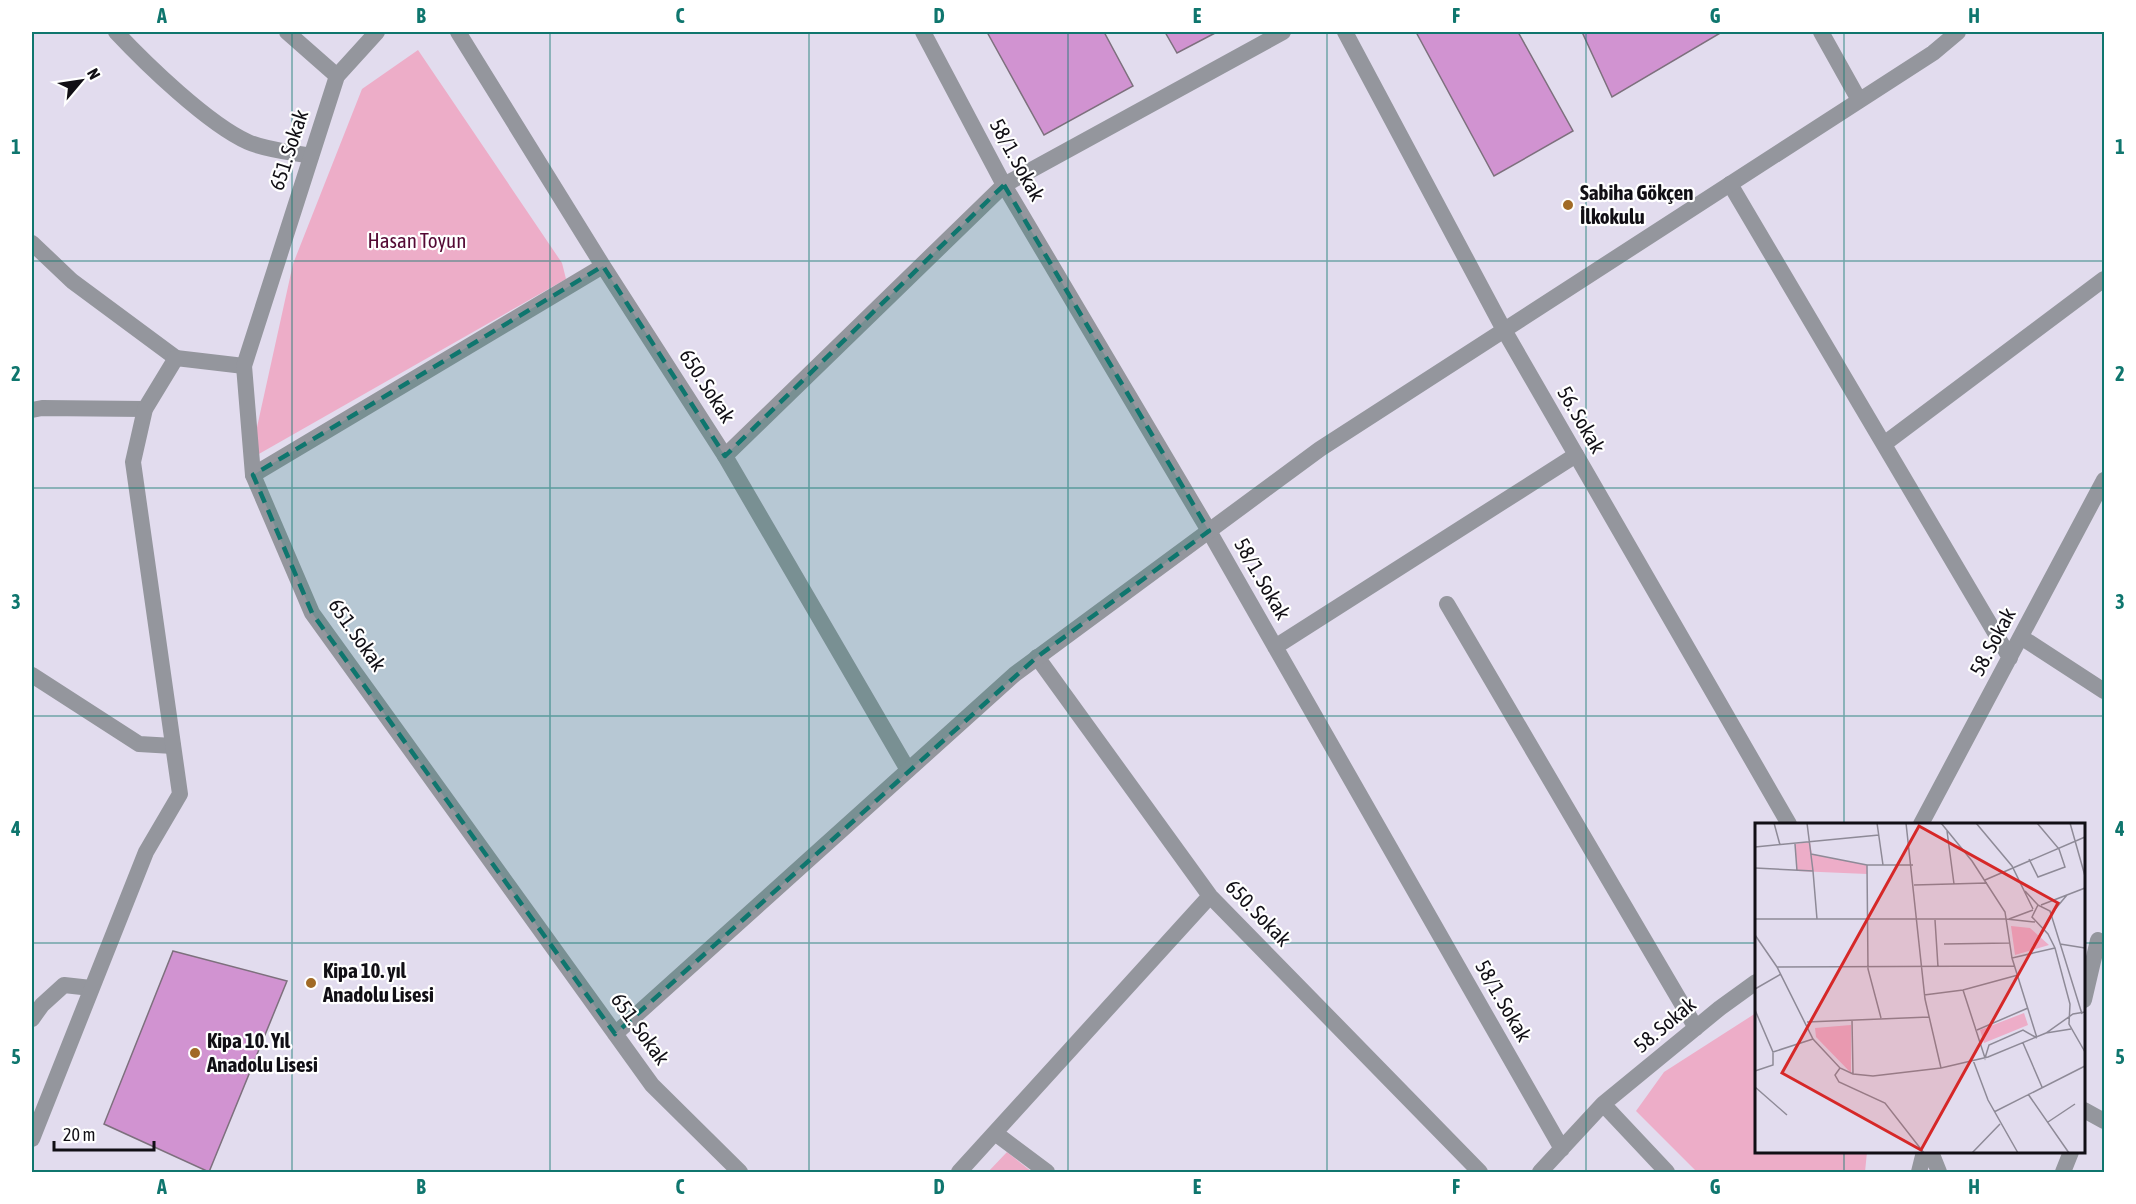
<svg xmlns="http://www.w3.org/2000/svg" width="2136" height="1204" font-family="'Asap Condensed',sans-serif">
<rect width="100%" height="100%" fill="#e2dcee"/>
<path fill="#edadc8" d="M418 50 562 263 566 279 250 459 293 264 362 89Z
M1756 1013V1152H1867L1865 1172H1697L1636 1111 1664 1072Z
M1007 1152 1032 1172H988Z"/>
<path fill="#d193d1" stroke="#7d707d" stroke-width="1.5" d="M987 32H1104L1133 86 1044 135Z
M1165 32H1217L1177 53Z
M1416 32H1518L1573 131 1494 176Z
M1582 32H1722L1612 97Z
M173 951 287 981 209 1172 104 1124Z"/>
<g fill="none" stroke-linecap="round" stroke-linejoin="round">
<path stroke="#94969d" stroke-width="16" d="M116 32C146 64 208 124 248 142 266 150 291 152 311 156
M32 243 72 281 176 358
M32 410 42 408 145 409
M32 675 139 744 173 746
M32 1019 42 1005 64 985 91 988"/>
<path stroke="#94969d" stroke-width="16" d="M287 32 337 76
M458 32 603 266 725 456 908 770
M923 32 1004 185 1209 531 1562 1149
M1730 184 2010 658
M1884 444 2104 279
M253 475 603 266
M1447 604 1696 1028
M2021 637 2104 691
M1275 647 1576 455
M1037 657 1210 896 1480 1172
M1921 824 2104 480
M1603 1104 1720 1008 1756 982
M995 1133 1047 1172
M32 1139 146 852 180 794 133 462 145 409 176 358 244 366
M959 1172 1210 896
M1540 1172 1603 1104 1667 1172"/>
<path stroke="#94969d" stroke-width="16" d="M377 32 337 76 244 366 253 475 312 613 652 1085 740 1172
M1345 32 1504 330 1789 824
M1821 32 1859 100
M725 456 1004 185 1283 32
M2084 1000 2098 940
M615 1034 1015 674 1320 449 1933 53 1958 32
M2084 1110 2104 1121
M1931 1152 1939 1172
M1919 1172 1924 1152
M2063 1172 2071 1152"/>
</g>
<path fill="#0f766e" fill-opacity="0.2" stroke="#0f766e" stroke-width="4.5" stroke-dasharray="12 8" stroke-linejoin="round" d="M1004 185 1209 531 1037 657 615 1034 312 613 253 475 603 266 725 456Z"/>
<path fill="none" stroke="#0f766e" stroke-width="1.5" stroke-opacity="0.55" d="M292 32V1172M550 32V1172M809 32V1172M1068 32V1172M1327 32V1172M1586 32V1172M1844 32V824M32 261H2104M32 488H2104M32 716H2104M32 943H1756M2084 943H2104M1844 1152V1172"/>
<g fill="#a16a26" stroke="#fff" stroke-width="2">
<circle cx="1568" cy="205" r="6"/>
<circle cx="311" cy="983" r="6"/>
<circle cx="195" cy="1053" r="6"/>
</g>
<g text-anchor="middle" stroke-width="4.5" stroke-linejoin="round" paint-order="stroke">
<g font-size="21" fill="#110f15" stroke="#fff">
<text transform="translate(289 150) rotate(-72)" y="7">651. Sokak</text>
<text transform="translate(1017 160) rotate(61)" y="7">58/1. Sokak</text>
<text transform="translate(707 386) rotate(57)" y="7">650. Sokak</text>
<text transform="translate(1581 420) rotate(60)" y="7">56. Sokak</text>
<text transform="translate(1262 579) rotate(60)" y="7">58/1. Sokak</text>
<text transform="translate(357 635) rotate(55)" y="7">651. Sokak</text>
<text transform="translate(1993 642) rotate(-62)" y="7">58. Sokak</text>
<text transform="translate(1258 913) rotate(46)" y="7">650. Sokak</text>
<text transform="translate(1503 1001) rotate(60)" y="7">58/1. Sokak</text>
<text transform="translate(1665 1025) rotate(-40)" y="7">58. Sokak</text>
<text transform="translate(640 1029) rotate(54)" y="7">651. Sokak</text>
</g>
<g font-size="21" font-weight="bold" fill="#110f15" stroke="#fff" text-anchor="start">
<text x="1580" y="200">Sabiha Gökçen<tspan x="1580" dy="24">İlkokulu</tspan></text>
<text x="323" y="978">Kipa 10. yıl<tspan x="323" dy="24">Anadolu Lisesi</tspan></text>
<text x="207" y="1048">Kipa 10. Yıl<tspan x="207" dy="24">Anadolu Lisesi</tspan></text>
</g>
<g font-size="21" fill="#540934" stroke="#fff">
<text x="417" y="248">Hasan Toyun</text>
</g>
</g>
<g transform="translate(1755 823)">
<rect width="330" height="330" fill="#e2dcee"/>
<path d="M55 19 57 31 112 42V51L42 48 40 21ZM256 103 275 105 294 122 260 132ZM269 190 273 202 229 220 225 207ZM96 202V250L61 214 60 205Z" fill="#edadc8"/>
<path fill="none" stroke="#8e8a97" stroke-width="1.5" d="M19 0 25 22M52 0 58 48M122 0 128 42M151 0 170 176 186 245M186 0 217 38 250 89 257 135M221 0 257 43 278 86M315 0 330 53M192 8 199 61M40 21 42 48M0 24 124 12M56 31 112 42M274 36 283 54 310 44 304 26 282 0M0 45 58 48 62 96M230 57 330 14M159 62 232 60M270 68 283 82M286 82 330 65M296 91 312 72M0 96H251L280 99M254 96 278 87M180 97 183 144M0 112 22 144 58 216 85 245 98 251 118 253 186 245 233 234 291 210 318 191 330 189M189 121 254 120M305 121 330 125M22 144 260 143M0 166 26 151M208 167 230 235 234 222 268 207 282 215M169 172 208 167 263 152M0 187 18 229 58 216M327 191 295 88 283 82 277 94 293 111 300 125 315 181 314 201 330 229M126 195 113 146 112 42H158M97 197 98 251M52 199 174 194M222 207 273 185M291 210 316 206M282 215 257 135 300 125M268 220 287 264M218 237 233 277 263 330M85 245 80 252 84 259 130 280 169 330M0 248 18 242V229M0 264 32 292M273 271 314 330M239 289 330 243M293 299 320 281M217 330 245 301"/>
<path fill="#d62828" fill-opacity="0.15" stroke="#d62828" stroke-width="3" d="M164 3 303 80 166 327 27 250Z"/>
<rect width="330" height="330" fill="none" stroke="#110f15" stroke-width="3"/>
</g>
<rect width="2136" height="1204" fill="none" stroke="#ffffff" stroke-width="66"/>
<g transform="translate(81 81) rotate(61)" stroke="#ffffff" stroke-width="4.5" paint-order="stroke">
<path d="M0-4.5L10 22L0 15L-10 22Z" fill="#110f15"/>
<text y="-9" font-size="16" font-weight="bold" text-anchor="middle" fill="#110f15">N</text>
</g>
<path d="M54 1141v9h100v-9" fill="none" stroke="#110f15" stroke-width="3"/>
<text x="63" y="1141" font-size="18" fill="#110f15" stroke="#ffffff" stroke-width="4.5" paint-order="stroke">20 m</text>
<rect x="33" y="33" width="2070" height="1138" fill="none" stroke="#0f766e" stroke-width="2"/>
<g font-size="20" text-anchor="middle" font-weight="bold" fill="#0f766e">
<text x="162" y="23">A</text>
<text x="421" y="23">B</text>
<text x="680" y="23">C</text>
<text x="939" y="23">D</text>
<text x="1197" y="23">E</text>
<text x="1456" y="23">F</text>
<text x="1715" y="23">G</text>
<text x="1974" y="23">H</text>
<text x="16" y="154">1</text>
<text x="2120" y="154">1</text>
<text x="16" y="381">2</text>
<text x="2120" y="381">2</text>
<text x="16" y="609">3</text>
<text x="2120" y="609">3</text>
<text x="16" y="836">4</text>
<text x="2120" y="836">4</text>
<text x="16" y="1064">5</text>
<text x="2120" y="1064">5</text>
<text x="162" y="1194">A</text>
<text x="421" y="1194">B</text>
<text x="680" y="1194">C</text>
<text x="939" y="1194">D</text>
<text x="1197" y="1194">E</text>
<text x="1456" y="1194">F</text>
<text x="1715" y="1194">G</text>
<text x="1974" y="1194">H</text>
</g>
</svg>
